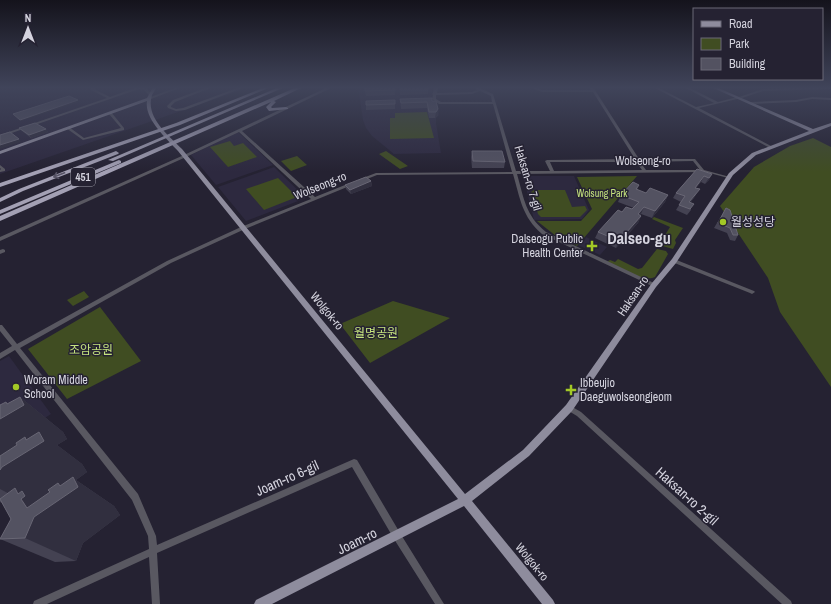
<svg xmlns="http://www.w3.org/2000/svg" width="831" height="604" font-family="'Archivo Narrow','Noto Sans KR',sans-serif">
<rect width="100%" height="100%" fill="#252232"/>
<path fill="#2d293f" d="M0 87H250L0 174Z
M358 87H432L433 104 434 106H438L439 115 436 118V123L441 153 394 154 372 136 366 128 363 120Z
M238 132 273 165 216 185 191 155Z
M274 167 306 198 246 221 218 187Z
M523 176H574L589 210 582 219 534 220Z
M586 237 607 247 600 255 578 245 581 243H583Z
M9 356 51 414 0 447V361Z"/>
<path fill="#404d22" d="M427 112 434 138 390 139V118H395V113Z
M813 138 831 147V387L780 312 768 278 720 206 754 167 790 146Z
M230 141 234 146 243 143 257 157 228 167 210 147Z
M386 151 408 166 400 169 379 154Z
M297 156 307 165 291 171 281 161Z
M637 176 577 246 556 236 537 221H581L592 209 577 177Z
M278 178 297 197 264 210 246 189Z
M534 190H565L572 207 585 206 587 210 580 217H541L538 214 531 192Z
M654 217 683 228 675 240 676 243 673 249 659 245 670 227 652 219Z
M657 249 666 251 668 254 655 277C644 283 618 267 607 262L610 260 615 262 618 259 638 269 642 268Z
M84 291 89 297 73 306 67 300Z
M393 301 450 318 370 363 340 324Z
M100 307 141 361 67 399 28 349Z"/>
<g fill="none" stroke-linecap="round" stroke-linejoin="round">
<path fill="#595861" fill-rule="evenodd" d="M91 87H95L94 89 110 97 137 87H144L143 88H146L152 94 149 95 144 90 139 89 0 137V135L107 98 91 90Z
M177 87H182L151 99 148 98Z
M208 87H213L175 102 171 106V107L176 109 183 108 240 87H245L185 110 176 111 168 108 167 106 173 100Z
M328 87H333L242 131 315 197 350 183H352V185L245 229 171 263 20 348 138 494 156 536 157 545 354 459 357 460 400 533 444 604H435L394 539 352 467 157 553 160 604H152L149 557 47 604H33L34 601 149 549 148 536 132 500 15 350 0 359V353L12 346 0 331V325H2L17 344 167 261 241 227 311 199 239 132 186 157 0 241V237L184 155Z
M434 87H438L437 93 472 92 478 90 472 87H477L493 94 516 171H550L545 161 547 160 635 159 593 92H542L530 87H535L542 90H591L589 87H593L639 159H695L704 170 730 177 728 178 706 172 517 174C524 198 525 215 546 232L656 284 657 285 654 287 652 286 542 234C522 217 520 198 513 174L377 175 362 181H360V179L376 173 512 172 493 104H439L432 99 433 95 432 94 433 93ZM480 91 491 96 492 102H441L436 99V95L472 94ZM693 161 700 170H646L640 162ZM550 162H636L642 170 554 171Z
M653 87H657L696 107 714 103 684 87H688L718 102 737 97V99L699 108 773 147 770 148Z
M831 87V89H830L763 91 742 98 739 97 763 89Z
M812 97 831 98V100L812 99 796 102 751 104 749 103 751 102 796 100Z
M109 112H111L124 128V130L83 140 66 128 69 127 84 138 121 128 109 114Z
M0 165 5 169V171L0 172V170L1 169 0 168Z
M3 249 5 250V252L0 254V250Z
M674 259 754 291 755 292 752 294 750 293 672 262 671 261Z
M569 405 581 412 791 601 792 604H782L577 416 567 410 566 408 567 406Z"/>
<path fill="#8e8c9d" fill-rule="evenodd" d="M153 87H157C156 89 153 93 152 95 145 117 168 135 182 149L465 494 523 450 566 405 652 283 672 259 729 173 752 153 809 131 711 87H716L813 129 831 123V126L756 155 733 175 676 263 656 287 572 411 529 456 472 501 553 600 555 604H542L464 506 272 604H254L256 600 458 499 178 151C167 139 144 119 147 101L0 154V151L147 98Z"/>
<path fill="#a3a0b4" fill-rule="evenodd" d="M265 87H271L180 125 0 187V183L176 123Z
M279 87H285L113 161 108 160Z
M297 87H303L274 101 276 102 271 107 272 108 286 107 288 108V109L269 111 266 107 271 102 0 221V216Z
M116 151 119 153 118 154 23 191 0 202V198L19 189Z
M119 160 121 161V163L0 214V210Z"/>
</g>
<path fill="#444252" d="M395 87V95L366 96 365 91Z
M400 87 428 90V94L400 95Z
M400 99 432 101 438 109V115L435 118H429L427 108 401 109Z
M395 100V109L366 110V105Z
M19 128 46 129 48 132 31 138 22 131Z
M472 151 505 162 504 168H472L471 157Z
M697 169 712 174 709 180 705 184 701 182 696 188V195L691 202V210L687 215 676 210 681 202 673 198 676 193Z
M371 181 372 186 351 194 346 189 345 185Z
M639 185 637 190 646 193 668 195 665 202 652 218 641 214 640 215 641 216 638 223 616 248 595 238 598 232 622 212 632 209 634 208 618 202 621 195Z
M726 208 738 235 735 241 730 240 727 233 714 228Z
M20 397 63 432 67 439 57 445 82 464 87 472 76 480 114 506 120 515 83 543 76 561 55 562 0 539 11 519 2 503 0 502V405L8 404Z"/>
<path fill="#312f3f" d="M78 100 79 102 21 121 20 120Z
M438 109V115L435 118 436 112Z
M46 129 48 132 31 138 29 135Z
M19 139 21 142 0 149V145Z
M712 174 709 180 705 184 709 178Z
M704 176 701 182 692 193 695 188Z
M371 181 372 186 351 194 350 190Z
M700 189 696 195 686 208 689 202Z
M668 195 665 202 652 218 655 211Z
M644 207 641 214 634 221 638 214Z
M641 216 638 223 616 248 619 241Z
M20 397 63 432 67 439 57 445 82 464 87 472 76 480 114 506 120 515 83 543 76 561 25 538 27 508 23 501 0 489V419L7 404 6 402 16 410Z"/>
<path fill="#535261" stroke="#686674" d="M395 87V90L365 91V88Z
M400 87H428V90H400Z
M69 96 78 100 20 120 13 114Z
M432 98V101H436L438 109 436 112H429L427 102 401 103 400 99Z
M395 100V104L366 105V101Z
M35 123 46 129 29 135 19 128Z
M10 132 19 139 0 145V135Z
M472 151H502L505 162 473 161Z
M697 169 712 174 709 178 704 176 695 188 700 189 689 202 694 204 690 209 679 205 685 196 676 193Z
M366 177 371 181 350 190 345 185Z
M633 182 639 185 636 189 646 193 650 188 668 195 655 211 644 207 638 214 641 216 619 241 598 232 618 210 622 212 626 207 632 209 639 202 621 195Z
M726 208 730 210 738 235H733L730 228 718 223Z
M20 397 24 405 0 419V405L6 402 7 404Z
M39 432 44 441 2 467 0 470V456L17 445 16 443 25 437 26 440Z
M73 477 78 487 34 517 25 538 0 539 11 519 0 499 15 488 18 494 22 491 25 496 21 499 27 508 50 492 48 490 58 483 60 486Z"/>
<defs><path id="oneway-shaft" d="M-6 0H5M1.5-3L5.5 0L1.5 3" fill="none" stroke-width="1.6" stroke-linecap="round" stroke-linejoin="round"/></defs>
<use stroke="#575466" href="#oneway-shaft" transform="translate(59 175) rotate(159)"/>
<linearGradient id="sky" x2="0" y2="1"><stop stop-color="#14131c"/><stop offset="0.51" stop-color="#40445a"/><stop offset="1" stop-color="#40445a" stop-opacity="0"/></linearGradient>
<rect width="831" height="172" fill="url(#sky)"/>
<g fill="#a3c926" stroke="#252232" stroke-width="1.5">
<circle cx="723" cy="222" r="4"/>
<path d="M590 240h4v4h4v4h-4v4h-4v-4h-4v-4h4z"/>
<circle cx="16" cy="387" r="4"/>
<path d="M569 384h4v4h4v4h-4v4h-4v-4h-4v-4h4z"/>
</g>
<g text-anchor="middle" stroke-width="3" stroke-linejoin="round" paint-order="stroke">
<g font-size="10" fill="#c5e37e" stroke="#252232">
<text x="602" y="197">Wolsung Park</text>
</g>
<rect fill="#252232" stroke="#a09eaa" stroke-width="1" x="71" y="168" width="24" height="18" rx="3"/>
<g font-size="11" font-weight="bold" fill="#d4d3de">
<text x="83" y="181">451</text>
</g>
<g font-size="12" fill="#d4d3de" stroke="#252232">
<text x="643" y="165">Wolseong-ro</text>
<text transform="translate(528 178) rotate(73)" y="4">Haksan-ro 7-gil</text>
<text transform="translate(320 186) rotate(-22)" y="4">Wolseong-ro</text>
<text transform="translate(633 296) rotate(-56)" y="4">Haksan-ro</text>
<text transform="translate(327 311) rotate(51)" y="4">Wolgok-ro</text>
<text transform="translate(532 562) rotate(51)" y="4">Wolgok-ro</text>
</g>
<g font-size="12" fill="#d4d3de" stroke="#252232" text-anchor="start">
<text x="731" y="226">월성성당</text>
<text x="583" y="243" text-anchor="end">Dalseogu Public<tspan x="583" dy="14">Health Center</tspan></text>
<text x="24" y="384">Woram Middle<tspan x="24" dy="14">School</tspan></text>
<text x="580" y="387">Ibbeujio<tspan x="580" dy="14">Daeguwolseongjeom</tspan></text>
</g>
<g font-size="12" fill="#c5e37e" stroke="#252232">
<text x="376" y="337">월명공원</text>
<text x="91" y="354">조암공원</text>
</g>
<g font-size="14" fill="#d4d3de" stroke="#252232">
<text transform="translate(287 478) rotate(-24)" y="5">Joam-ro 6-gil</text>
<text transform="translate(687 496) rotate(42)" y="5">Haksan-ro 2-gil</text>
<text transform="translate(357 541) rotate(-26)" y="5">Joam-ro</text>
</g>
<g font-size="16" font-weight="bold" fill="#d4d3de" stroke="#252232">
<text x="639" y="244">Dalseo-gu</text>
</g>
</g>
<rect x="693" y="8" width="130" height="72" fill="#252232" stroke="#6b6977"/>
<rect x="701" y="21" width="20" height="6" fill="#8e8c9d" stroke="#6b6977"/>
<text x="729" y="28" font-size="12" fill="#d4d3de">Road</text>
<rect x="701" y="38" width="20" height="12" fill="#404d22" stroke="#6b6977"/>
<text x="729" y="48" font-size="12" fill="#d4d3de">Park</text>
<rect x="701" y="58" width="20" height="12" fill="#535261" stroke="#6b6977"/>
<text x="729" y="68" font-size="12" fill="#d4d3de">Building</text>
<g transform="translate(28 28)" stroke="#252232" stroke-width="3" paint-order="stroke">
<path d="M0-3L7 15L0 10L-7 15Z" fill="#d4d3de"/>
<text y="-6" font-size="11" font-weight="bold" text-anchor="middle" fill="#d4d3de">N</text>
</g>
</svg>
